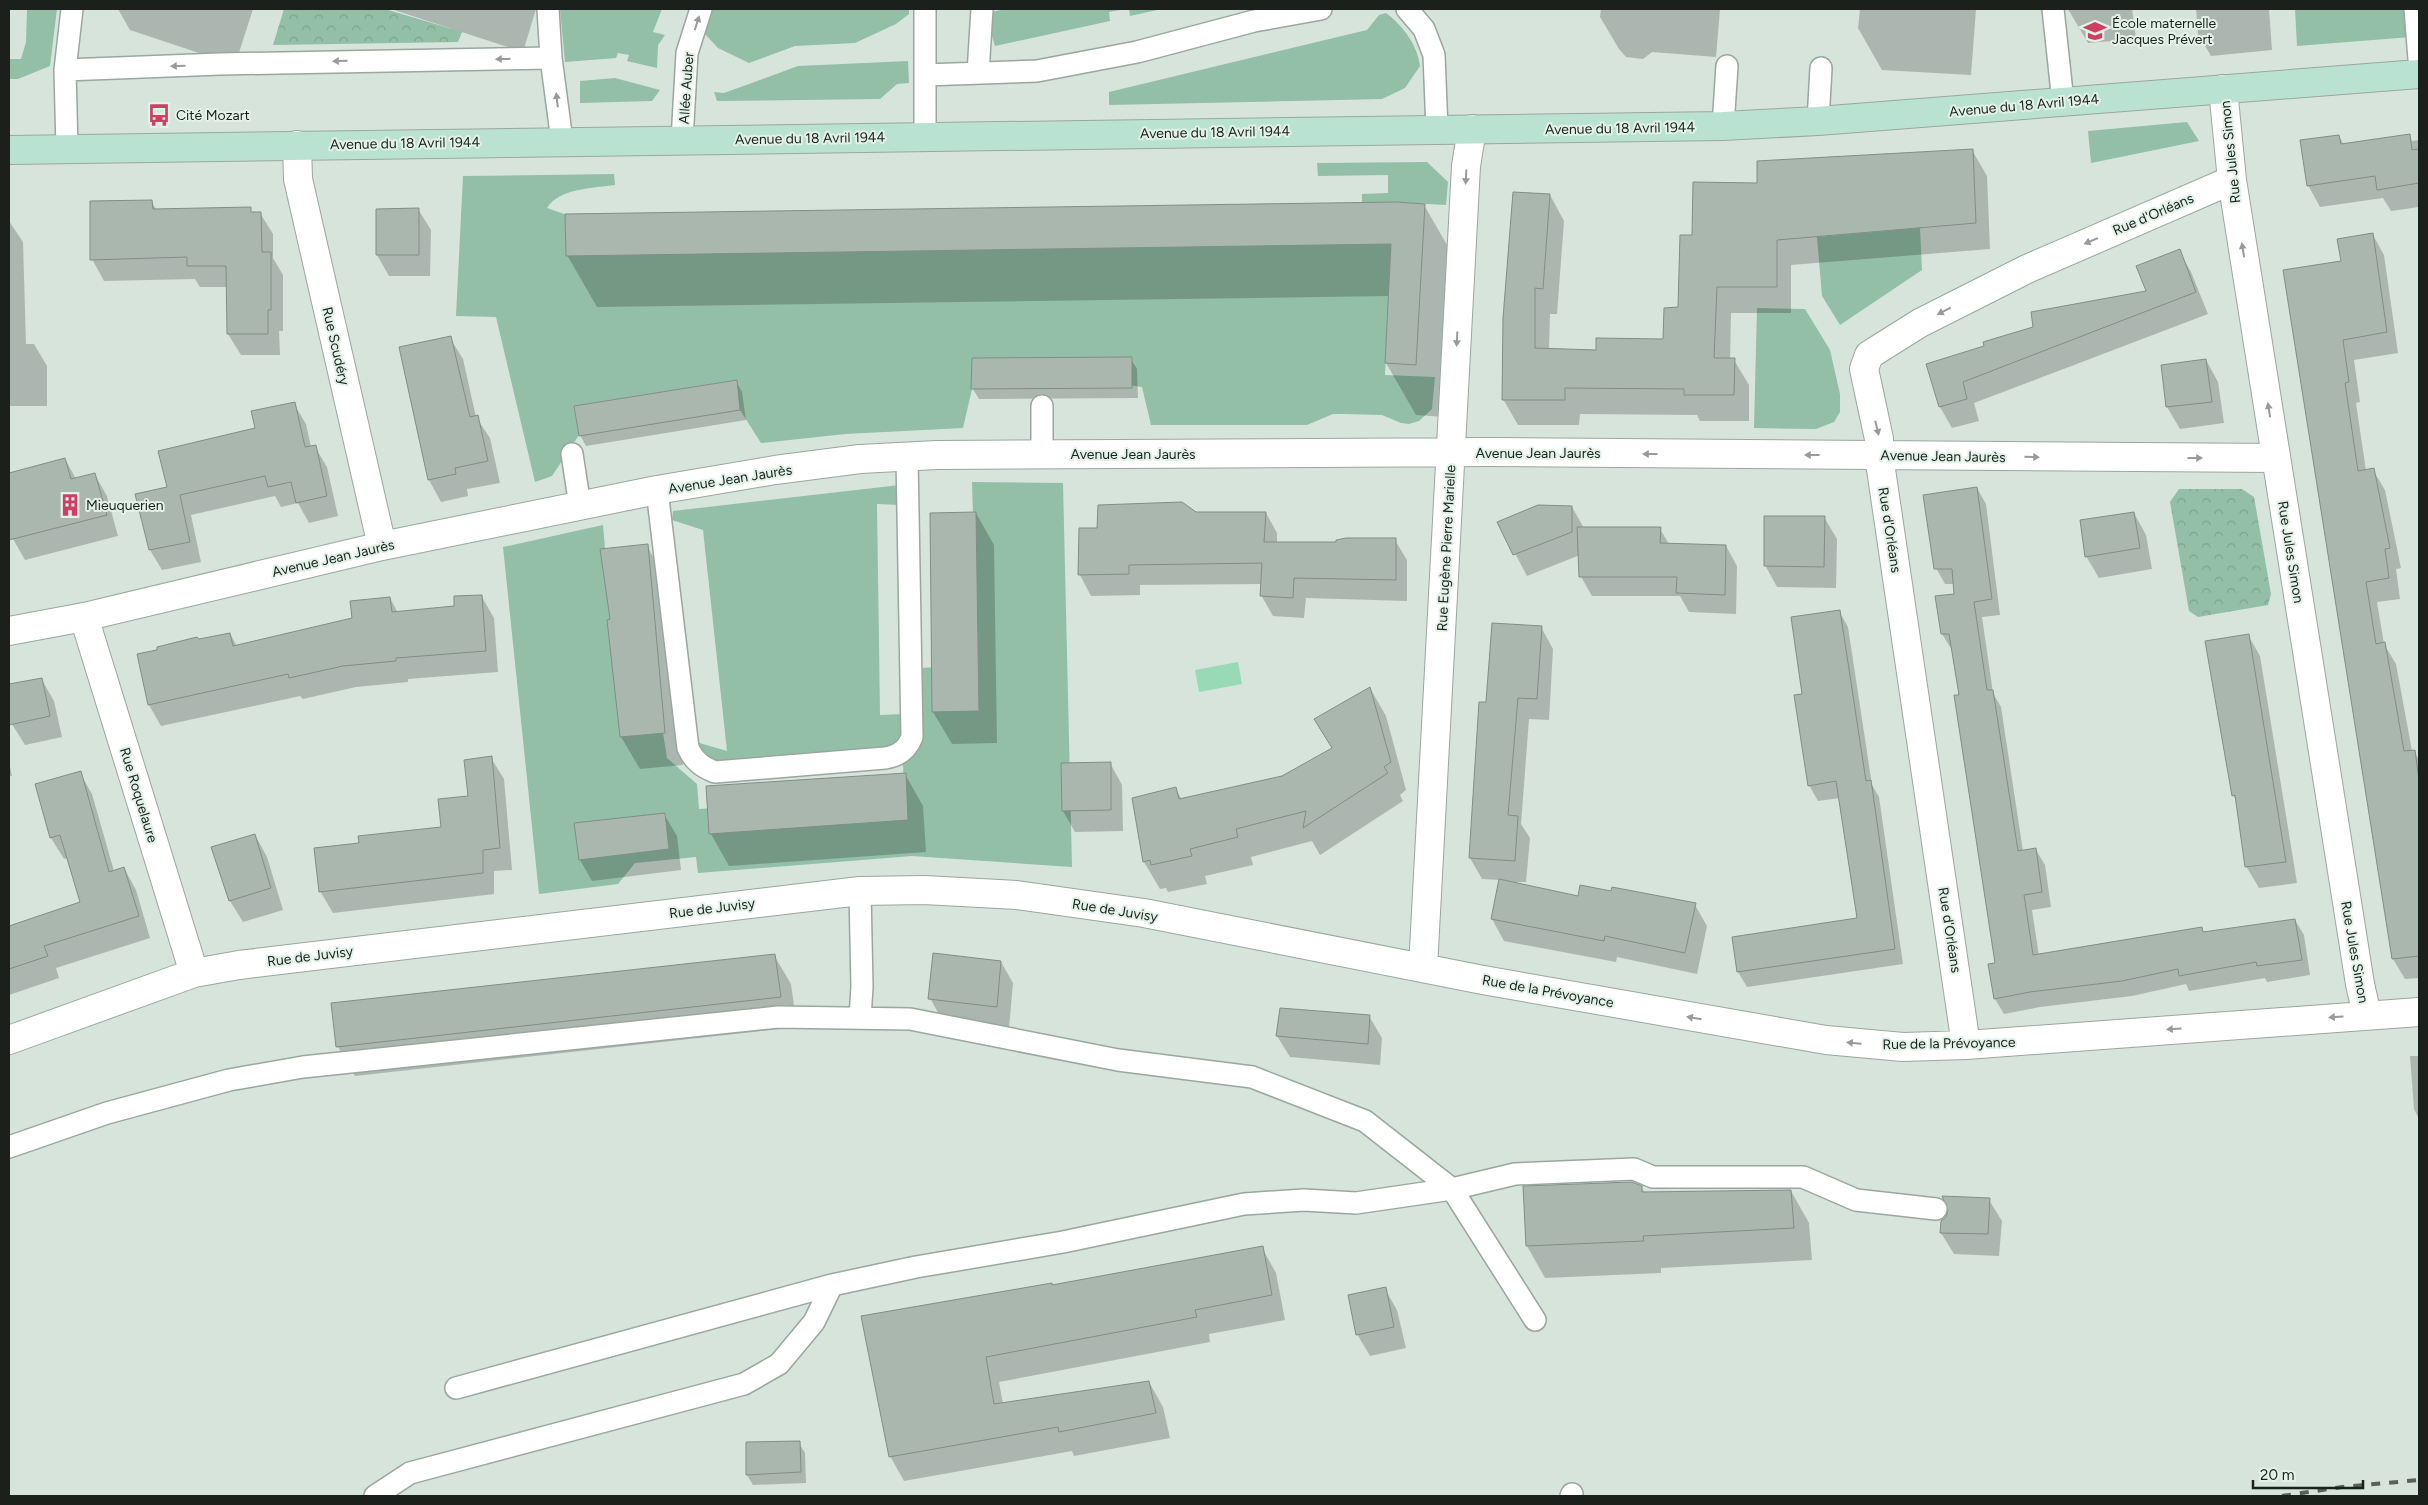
<svg xmlns="http://www.w3.org/2000/svg" width="2428" height="1505" font-family="Figtree,sans-serif">
<defs>
<pattern id="park-crowns" width="20" height="18" patternUnits="userSpaceOnUse" patternTransform="scale(1.25)"><rect width="20" height="18" fill="#92bfa6"/><path d="M2 6a3 3 0 1 1 6 0M12 15a3 3 0 1 1 6 0" fill="none" stroke="#7da48e"/></pattern>
</defs>
<rect width="100%" height="100%" fill="#d6e4dc"/>
<path fill="#92bfa6" d="M27 9H57L50 66 18 79H10L9 59H21L26 42Z
M560 9H662L653 32 665 35 658 45 657 68 627 61 629 55 618 53 616 58 565 62Z
M712 9H909V14L896 24 855 43 795 46 749 63 718 48 704 33Z
M1007 9H1125L1109 12 1110 21 995 46 992 36 991 12Z
M1129 9H1162L1130 16Z
M2295 9H2408L2411 37 2297 46Z
M1386 13C1403 26 1417 44 1420 66L1405 88 1382 99 1109 105V92L1367 30 1379 15Z
M908 61 909 83 897 84 880 99 717 101 714 92 724 93 798 66Z
M615 78 660 90 652 101 580 103V81Z
M2187 122 2199 141 2091 163 2088 131Z
M1427 162 1448 182 1446 205 1394 202 1385 375 1435 377 1432 409 1419 421 1409 424 1401 423 1382 415 1345 414H1333L1307 425H1151L1142 387 978 363 963 428 845 434 761 443 740 410 736 380 574 406 579 435 552 476 535 482 496 317 456 316 463 176 614 174 615 185C594 188 559 188 547 208L570 216 1362 241V194L1388 193V175L1318 176 1317 163Z
M1920 228 1922 270 1840 325 1822 296 1817 237Z
M1757 308 1805 309 1830 350 1840 394V412L1834 422 1816 429 1754 428Z
M972 482 1063 483 1072 867 912 856 698 873 696 857 635 863 618 884 539 894 503 547 603 525 611 619 607 620 619 707 620 737 663 733 667 758 697 784 699 809 904 794 903 761 920 668 938 667 973 516Z
M900 485V505L877 504 880 715 904 714V733L891 748 711 763 697 751 696 742 727 751 703 530 672 520 673 511Z"/>
<path fill="url(#park-crowns)" d="M284 9H385L462 32 458 42 273 45Z
M2179 489H2242L2254 497 2271 594 2268 605 2198 617 2189 611 2170 502Z"/>
<path fill="#98dab5" d="M1238 662 1242 684 1199 692 1195 670Z"/>
<path fill="#0003" d="M118 9H253L235 65 130 30Z
M391 9H536L523 52Z
M1601 9H1720L1716 57 1652 52 1643 59 1626 57 1619 49 1600 17Z
M1860 9H1976L1971 75 1882 70 1858 28Z
M2068 9H2132L2136 39 2088 43Z
M2196 9H2269L2272 50 2211 56 2198 34Z
M9 11 10 57H9Z
M2339 136 2344 145 2409 136 2412 141 2419 140V207L2391 211 2383 198 2320 207 2308 185Z
M1972 150 1987 176 1990 249 1791 265V313H1731L1730 360H1734L1749 385V421H1700L1697 415 1580 414 1579 425H1518L1503 399 1550 195 1564 221 1557 314H1550L1549 350 1597 352 1665 340 1679 309 1694 237 1758 184Z
M151 201 157 211 250 209 252 213H260L273 234V258L283 275V331H279L280 355H241L228 334V287H200L195 279 104 281 92 259Z
M1424 205 1454 257 1445 417 1416 415 1386 363 1389 296 597 307 567 255Z
M418 209 431 230 430 276H389L377 255Z
M9 221 23 242 26 344H34L47 366V406H9Z
M2373 235 2384 255 2398 353 2354 360 2360 402 2356 403 2366 471 2373 470 2385 490 2401 568 2396 569 2400 599 2377 602 2384 644 2396 664 2412 751H2414L2419 760V978L2405 979 2393 959 2284 271 2342 262Z
M2179 251 2191 272 2208 314 1974 403 1979 421 1952 428 1940 407 1928 365 2148 292Z
M450 338 463 359 476 417 490 438 500 483 467 489 468 496 441 502 429 480 400 348Z
M1131 359 1137 369 1138 398 979 399 973 389Z
M2206 360 2218 382 2224 423 2180 429 2167 407 2162 367Z
M736 381 742 392 746 420 586 446 580 435Z
M294 404 306 424 311 447H315L327 467 338 516 309 523 298 503 281 507 275 496 191 515 201 562 162 570 150 550 137 495 169 488Z
M65 459 76 479 95 475 107 496 118 536 25 560 13 539 9 524V474Z
M1977 488 1986 504 2000 615 1982 617 1993 693 2001 707 2023 851 2036 850 2045 865 2051 907 2032 910 2039 956 2201 928 2205 934 2295 920 2304 935 2310 975 2267 982 2265 978 2189 991 2186 984 2132 996 2040 1007 2004 1014 1995 999 1989 965 1996 964 1960 696 1952 650 1942 634 1936 598 1955 595V584H1945L1936 568Z
M1572 507 1584 528 1660 529 1669 544 1726 546 1737 566 1736 614 1689 612 1680 596H1592L1581 577 1580 555 1527 576 1499 523Z
M976 513 994 545 997 743 952 744 933 712Z
M1266 513 1277 533V543H1337L1395 540 1407 560V601L1306 598 1304 618 1273 616 1261 595 1262 584 1140 585V595L1091 596 1080 575V529H1099L1196 514Z
M2134 513 2146 535 2152 569 2099 578 2086 556Z
M1824 517 1837 539 1836 588 1777 587 1765 565Z
M647 546 665 578 683 765 640 769 621 737 612 620Z
M482 597 494 618 498 672 408 679V682L356 687 303 699 300 696 161 726 149 705 138 655 196 638 198 641 230 634 237 646 353 619 390 598 398 613 456 607Z
M1839 611 1848 627 1872 785 1879 797 1903 964 1747 987 1738 972 1859 919 1840 798 1818 801 1809 785 1803 695Z
M1541 627 1553 649 1549 720 1529 719 1521 824 1530 838 1526 882H1507L1578 897 1695 905 1707 926 1697 974 1617 957 1616 962 1504 941 1492 919 1500 880 1482 879 1470 858 1487 704Z
M2248 635 2260 656 2297 883 2259 888 2246 866 2237 802 2233 795Z
M42 680 54 701 62 737 25 745 12 724 9 686Z
M1370 688 1386 716 1406 790 1400 795 1403 801 1320 855 1312 841 1251 857 1253 865 1205 876 1207 884 1168 892 1166 888 1160 889 1144 862 1176 789 1182 800 1283 777 1333 749Z
M491 758 504 779 512 870 494 871V894L333 913 320 891 360 845 442 828 470 797Z
M9 762 12 776H9Z
M1110 763 1122 785 1123 831 1075 832 1063 811Z
M80 773 92 794 114 871 124 868 136 890 150 938 56 968 59 978 9 995V927L82 903 68 858 64 859 51 838Z
M905 774 923 806 926 852 729 866 711 834Z
M664 814 677 836 681 870 592 881 580 860Z
M255 835 267 857 283 910 243 922 230 901Z
M774 955 791 984 797 1027 355 1076 338 1047 333 1004Z
M1001 962 1013 983 1009 1028 942 1020 930 998Z
M1369 1016 1382 1038 1380 1065 1290 1057 1277 1036Z
M2410 1056H2419V1119L2414 1109Z
M1641 1187 1645 1193 1791 1191 1809 1223 1812 1260 1661 1268V1273L1545 1278 1527 1246Z
M1989 1200 2002 1221 1999 1256 1954 1254 1941 1233 1947 1218Z
M1262 1248 1276 1273 1285 1320 1209 1334 1210 1342 999 1382 1003 1404 1149 1382 1163 1407 1170 1438 1074 1456 1072 1451 904 1481 890 1456 1052 1286Z
M1385 1289 1397 1310 1406 1348 1370 1356 1357 1334Z
M799 1443 805 1453 806 1483 753 1485 747 1475Z"/>
<path fill="#aab7af" stroke="#818e86" d="M2410 134 2412 150 2419 149V183L2377 190 2375 176 2307 186 2300 140 2339 135 2341 144Z
M1973 149 1976 223 1777 240V287H1717L1714 358H1735L1734 395H1684V389L1565 388V400H1502L1503 318 1513 192 1550 194 1543 289 1535 288V348L1596 350V338L1663 339 1664 308 1678 307 1680 235H1692L1693 182 1757 183V161Z
M152 200 153 209 251 207V212H261L262 252H271V310H268V334H227L226 266H187V257L90 260V201Z
M1396 202 1425 204 1416 365 1385 363 1391 244 566 256 565 214Z
M419 208V255H376V209Z
M2373 233 2387 332 2343 340 2349 382 2345 383 2358 471 2374 468 2390 548 2385 549 2389 578 2366 582 2376 644 2385 642 2404 751 2415 750 2419 780V956L2392 959 2283 270 2341 261 2337 239Z
M2180 249 2196 292 1963 382 1967 399 1939 407 1926 364 1984 346 1983 342 2033 327 2031 312 2146 291 2136 266Z
M451 336 470 417 478 415 488 461 455 468 456 474 428 480 399 347Z
M1132 357V388L971 389 972 358Z
M2206 359 2212 402 2166 407 2161 365Z
M737 380 740 410 579 436 574 406Z
M295 402 305 447 316 445 327 496 296 503 291 482 268 487 265 476 180 495 190 542 149 550 135 494 167 487 158 451 255 428 251 411Z
M65 458 71 479 95 473 107 515 9 540V473Z
M1977 487 1992 599 1974 602 1987 690H1993L2018 851 2036 848 2042 892 2024 895 2033 955 2202 927 2203 932 2295 919 2302 960 2257 966 2256 962 2179 976 2178 969 2122 981 2030 992 1994 999 1988 964 1995 963 1954 695H1959L1949 634H1941L1935 596 1954 594 1952 569H1934L1923 495Z
M1182 502 1196 512H1266L1264 542H1336V540L1346 538H1396V580L1294 578 1293 598 1260 596 1262 563 1129 565V574L1078 575 1079 528H1097L1098 505Z
M1538 505 1572 506V532L1513 555 1497 522Z
M976 512 979 711 932 712 930 513Z
M2134 512 2140 548 2085 557 2080 520Z
M1764 516H1825L1824 567 1764 566Z
M1577 527H1661L1660 543 1726 545 1725 595 1676 593 1677 577H1579Z
M648 544 665 733 620 737 607 620 610 619 600 549Z
M482 595 486 651 396 658V661L343 666 289 678 288 674 148 705 137 654 157 650V647L197 637 199 639 230 633 233 646 352 618 350 601 390 597 392 612 454 606V596Z
M1840 610 1866 781 1871 780 1895 949 1737 972 1732 937 1857 918 1836 781 1808 786 1794 695 1802 694 1791 617Z
M1492 623 1542 626 1537 699 1518 698 1508 815 1518 816 1515 861 1469 858 1479 702H1486Z
M2249 634 2286 862 2245 867 2235 795 2232 796 2205 641Z
M42 678 50 716 9 725V684Z
M1370 687 1391 762 1384 767 1388 773 1303 828 1306 811 1236 829 1238 837 1190 849 1192 856 1151 865 1150 860 1143 862 1132 798 1176 787 1179 799 1282 776 1332 748 1314 719Z
M492 756 500 848 483 850V873L319 892 314 848 359 843 358 836 441 827 438 799 468 796 464 760Z
M1111 762V810L1062 811 1061 763Z
M81 771 109 872 124 867 139 916 44 946 48 956 9 969V926L80 902 60 835 50 838 35 784Z
M906 773 908 820 709 834 706 786Z
M665 813 669 849 579 860 574 823Z
M255 834 271 888 229 901 211 847Z
M1499 879 1578 896 1580 885 1611 891 1612 887 1696 903 1685 953 1605 936 1604 941 1491 919Z
M933 953 1001 961 997 1007 928 999Z
M775 954 781 997 336 1047 331 1003Z
M1280 1008 1370 1015 1368 1044 1276 1036Z
M1632 1182 1642 1186V1192L1791 1190 1794 1228 1643 1236 1644 1241 1526 1246 1523 1186Z
M1942 1196 1990 1198 1988 1234 1940 1233 1941 1221 1946 1217 1948 1210Z
M1263 1246 1272 1295 1195 1310 1197 1317 986 1357 994 1404 1149 1381 1156 1413 1059 1432 1058 1427 889 1457 861 1316 1052 1283V1285Z
M1386 1287 1394 1327 1356 1335 1348 1295Z
M800 1441 801 1472 746 1475V1442Z"/>
<g fill="none" stroke-linecap="round" stroke-linejoin="round">
<defs>
<path id="lane" d="M548 9 551 58 562 141
M1407 9 1424 29 1434 55 1437 130
M2053 9 2063 102
M2415 9 2419 59
M65 70 220 64 551 58
M978 73 982 9
M925 75 1037 71 1137 52 1254 21 1321 9
M1818 121 1821 68
M1723 126 1727 66
M925 137V9
M682 140 687 53 701 9
M67 149 65 70 72 9
M572 454 580 506
M1042 454V406
M657 490 688 748C694 761 702 767 715 772L885 758C898 756 907 750 912 737L907 457
M860 1018 862 987 860 891
M9 1147 107 1113 229 1080 303 1067 778 1017 910 1019 1118 1060 1252 1077 1365 1121 1452 1189 1535 1320
M456 1388 832 1285 916 1267 1063 1242 1244 1204 1304 1200 1356 1203 1452 1189 1515 1174 1634 1169 1653 1177H1803L1856 1200 1936 1209
M375 1496 410 1473 744 1384 779 1364 814 1322 832 1285
M1571 1496 1572 1494"/>
<path id="street" d="M2223 89 2232 180 2360 984 2367 1015
M297 145 298 179 382 546
M84 617 194 973
M9 631 84 617 382 546 657 490 775 470 860 459 937 455 1488 452 2276 458
M1423 968 1466 166 1472 129
M9 1040 194 973 239 965 860 891 924 890 1017 895 1144 913 1483 980 1826 1040 1903 1047 1966 1045 2419 1012
M1966 1045 1879 456V439L1864 369 1869 355 1920 323 2027 269 2232 180"/>
<path id="secondary" d="M9 150 1723 126 1818 121 2419 74"/>
</defs>
<use href="#lane" stroke="#9aa79f" stroke-width="24"/>
<use href="#street" stroke="#9aa79f" stroke-width="30"/>
<use href="#secondary" stroke="#9aa79f" stroke-width="30"/>
<use href="#lane" stroke="#fff" stroke-width="21"/>
<use href="#street" stroke="#fff" stroke-width="28"/>
<use href="#secondary" stroke="#bae2d2" stroke-width="28"/>
<path stroke="#58605b" stroke-width="4" stroke-dasharray="9 9" stroke-linecap="butt" d="M2282 1496 2342 1487 2419 1480"/>
</g>
<defs><path id="oneway-solid" d="M-6-.8H1V-3.2L6.5 0L1 3.2V.8H-6Z" transform="scale(1.25)"/></defs>
<g fill="#989b99">
<use href="#oneway-solid" transform="translate(697 23) rotate(-72)"/>
<use href="#oneway-solid" transform="translate(503 59) rotate(179)"/>
<use href="#oneway-solid" transform="translate(340 61) rotate(179)"/>
<use href="#oneway-solid" transform="translate(178 66) rotate(178)"/>
<use href="#oneway-solid" transform="translate(557 100) rotate(-97)"/>
<use href="#oneway-solid" transform="translate(1466 177) rotate(93)"/>
<use href="#oneway-solid" transform="translate(2091 241) rotate(157)"/>
<use href="#oneway-solid" transform="translate(2243 250) rotate(-99)"/>
<use href="#oneway-solid" transform="translate(1944 311) rotate(153)"/>
<use href="#oneway-solid" transform="translate(1457 339) rotate(93)"/>
<use href="#oneway-solid" transform="translate(2269 410) rotate(-99)"/>
<use href="#oneway-solid" transform="translate(1877 428) rotate(76)"/>
<use href="#oneway-solid" transform="translate(1650 454) rotate(-180)"/>
<use href="#oneway-solid" transform="translate(1812 455) rotate(-180)"/>
<use href="#oneway-solid" transform="translate(2032 457) rotate(1)"/>
<use href="#oneway-solid" transform="translate(2195 458)"/>
<use href="#oneway-solid" transform="translate(2336 1017) rotate(176)"/>
<use href="#oneway-solid" transform="translate(1694 1018) rotate(-170)"/>
<use href="#oneway-solid" transform="translate(2174 1029) rotate(176)"/>
<use href="#oneway-solid" transform="translate(1854 1043) rotate(-175)"/>
</g>
<defs>
<symbol id="school-bare" viewBox="-9 -9 18 18"><path d="M0-5L7-2L0 1L-7-2ZM-4 1L0 2.5L4 1V4Q0 6-4 4Z" fill="#ce3f63" stroke="#e3f2e9" stroke-width="2.5" paint-order="stroke"/></symbol>
<symbol id="bus-bare" viewBox="-9 -9 18 18"><path d="M-5-6H5V4H4V6H2V4H-2V6H-4V4H-5ZM-3.5-4V0h7V-4ZM-3.5 1.2v1.5H-2V1.2ZM2 1.2v1.5H3.5V1.2Z" fill="#ce3f63" stroke="#e3f2e9" stroke-width="2.5" paint-order="stroke"/></symbol>
<symbol id="building-bare" viewBox="-9 -9 18 18"><path d="M-4-6H4V6H1V3H-1V6H-4ZM-2.5-4.3h1.7v1.8h-1.7ZM.8-4.3h1.7v1.8H.8ZM-2.5-1h1.7V.8h-1.7ZM.8-1h1.7V.8H.8Z" fill="#ce3f63" stroke="#e3f2e9" stroke-width="2.5" paint-order="stroke"/></symbol>
</defs>
<g fill-rule="evenodd">
<use href="#school-bare" x="2079" y="15" width="32" height="32"/>
<use href="#bus-bare" x="143" y="99" width="32" height="32"/>
<use href="#building-bare" x="54" y="489" width="32" height="32"/>
</g>
<g text-anchor="middle" stroke-width="4" stroke-linejoin="round" paint-order="stroke">
<g font-size="14" fill="#1b201d" stroke="#e3f2e9" text-anchor="start">
<text x="2112" y="28">École maternelle<tspan x="2112" dy="16">Jacques Prévert</tspan></text>
<text x="176" y="120">Cité Mozart</text>
<text x="86" y="510">Mieuquerien</text>
</g>
<g font-size="14" fill="#1b201d" stroke="#e3f2e9">
<text transform="translate(686 88) rotate(-86)" y="5">Allée Auber</text>
<text transform="translate(2024 105) rotate(-5)" y="5">Avenue du 18 Avril 1944</text>
<text transform="translate(1620 128) rotate(-1)" y="5">Avenue du 18 Avril 1944</text>
<text transform="translate(1215 132) rotate(-1)" y="5">Avenue du 18 Avril 1944</text>
<text transform="translate(810 138) rotate(-1)" y="5">Avenue du 18 Avril 1944</text>
<text transform="translate(405 143) rotate(-1)" y="5">Avenue du 18 Avril 1944</text>
<text transform="translate(2230 152) rotate(-96)" y="5">Rue Jules Simon</text>
<text transform="translate(2153 214) rotate(-23)" y="5">Rue d'Orléans</text>
<text transform="translate(336 346) rotate(77)" y="5">Rue Scudéry</text>
<text x="1538" y="458">Avenue Jean Jaurès</text>
<text x="1133" y="459">Avenue Jean Jaurès</text>
<text transform="translate(1943 456) rotate(1)" y="5">Avenue Jean Jaurès</text>
<text transform="translate(730 479) rotate(-9)" y="5">Avenue Jean Jaurès</text>
<text transform="translate(1890 530) rotate(81)" y="5">Rue d'Orléans</text>
<text transform="translate(1446 548) rotate(-87)" y="5">Rue Eugène Pierre Marielle</text>
<text transform="translate(2291 552) rotate(81)" y="5">Rue Jules Simon</text>
<text transform="translate(333 558) rotate(-13)" y="5">Avenue Jean Jaurès</text>
<text transform="translate(139 795) rotate(73)" y="5">Rue Roquelaure</text>
<text transform="translate(712 908) rotate(-7)" y="5">Rue de Juvisy</text>
<text transform="translate(1115 910) rotate(9)" y="5">Rue de Juvisy</text>
<text transform="translate(1950 930) rotate(81)" y="5">Rue d'Orléans</text>
<text transform="translate(2355 952) rotate(80)" y="5">Rue Jules Simon</text>
<text transform="translate(310 956) rotate(-7)" y="5">Rue de Juvisy</text>
<text transform="translate(1548 991) rotate(10)" y="5">Rue de la Prévoyance</text>
<text transform="translate(1949 1043) rotate(-1)" y="5">Rue de la Prévoyance</text>
</g>
</g>
<rect width="2428" height="1505" fill="none" stroke="#1b201d" stroke-width="20"/>
<path d="M2253 1480v8h110v-8" fill="none" stroke="#1b201d" stroke-width="2.5"/>
<text x="2260" y="1480" font-size="15" fill="#1b201d" stroke="#e3f2e9" stroke-width="4" paint-order="stroke">20 m</text>
</svg>
